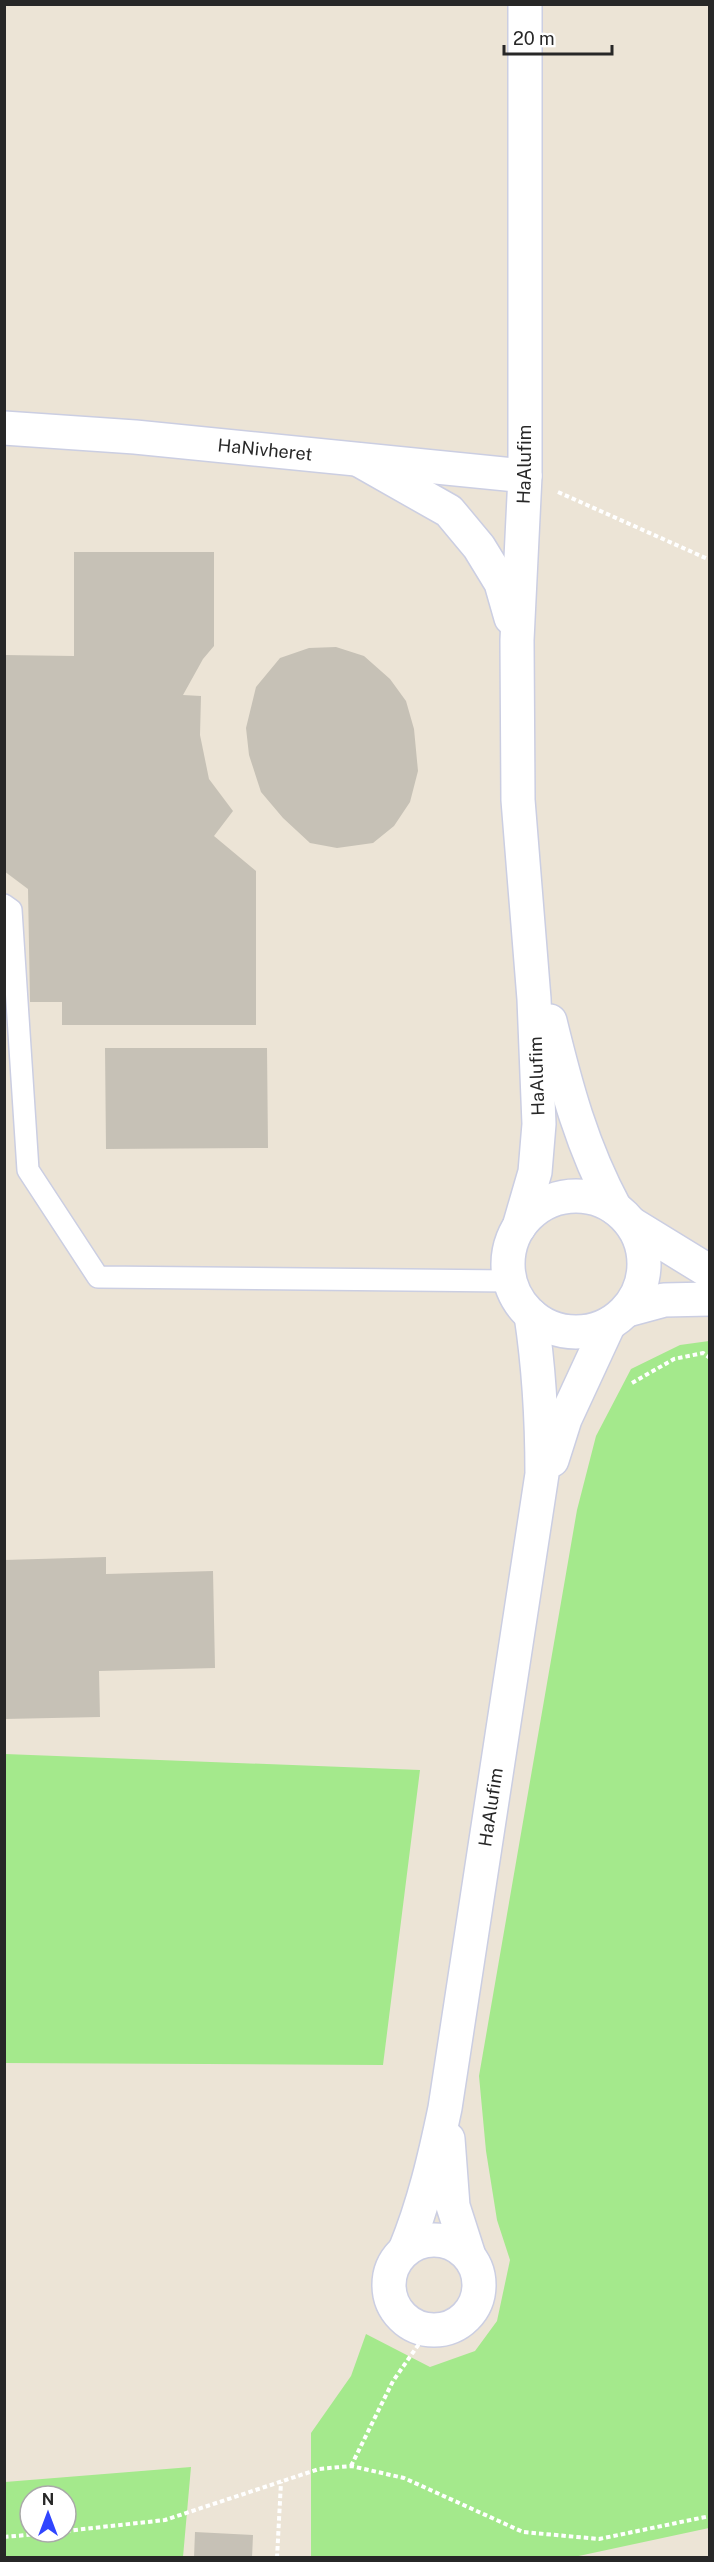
<svg xmlns="http://www.w3.org/2000/svg" width="714" height="2562" font-family="'Public Sans',sans-serif">
<rect width="100%" height="100%" fill="#ece4d6"/>
<path fill="#a4e98c" fill-rule="evenodd" d="M709 1341V2528L574 2557H311V2433L351 2376 366 2334 430 2367 475 2351 497 2321 510 2260 497 2220 486 2151 479 2076 577 1510 596 1436 631 1369 680 1345Z
M5 1754 420 1770 383 2065 5 2063Z
M191 2467 183 2557H5V2482ZM30 2496H66V2532H30Z"/>
<path fill="#c6c1b6" d="M74 552H214V646L203 659 183 695 201 696 200 735 209 779 233 811 214 836 256 871V1025H62V1002H30L28 889 4 871V655L74 656Z
M336 647 364 656 390 679 406 701 414 729 418 771 410 802 394 826 373 843 337 848 310 843 283 818 261 792 249 755 246 728 256 687 280 658 309 648Z
M105 1048H267L268 1148 106 1149Z
M106 1557V1574L213 1571 215 1668 99 1671 100 1717 4 1719V1560Z
M195 2532 253 2535 252 2558H194Z"/>
<g fill="none" stroke-linecap="round" stroke-linejoin="round">
<defs>
<path id="lane" d="M4 905 11 910 28 1170 98 1277 510 1281"/>
<g id="street">
<path id="s1" d="M4 428 135 437 525 476"/>
<path d="M552 1460 565 1419 609 1324"/>
<path d="M448 2139 453 2206 469 2256"/>
<circle cx="434" cy="2285" r="45"/>
<path id="s2" d="M405 2250C424 2204 435 2156 445 2108L542 1474C542 1420 539 1368 531 1315"/>
</g>
<g id="secondary">
<path d="M359 460 449 511 479 547 501 583 511 618"/>
<path d="M550 1021C566 1087 582 1147 615 1208"/>
<circle cx="576" cy="1264" r="68"/>
<path d="M632 1224 710 1272"/>
<path id="s3" d="M519 1227 535 1172 539 1124 534 999 518 800 517 640 525 476V4"/>
<path d="M627 1310 664 1300 710 1299"/>
</g>
</defs>
<use href="#lane" stroke="#cbcee2" stroke-width="24"/>
<use href="#street" stroke="#cbcee2" stroke-width="36"/>
<use href="#secondary" stroke="#cbcee2" stroke-width="36"/>
<path stroke="#fff" stroke-width="4" stroke-dasharray="4.5 3" stroke-linecap="butt" d="M558 492 710 560
M632 1383 674 1359 703 1353 710 1358
M351 2466 393 2381 428 2331
M66 2531 165 2520 319 2469 351 2466 404 2478 523 2532 599 2539 710 2516
M4 2537 59 2532
M277 2558 281 2482"/>
<use href="#lane" stroke="#fff" stroke-width="21"/>
<use href="#street" stroke="#fff" stroke-width="33"/>
<use href="#secondary" stroke="#fff" stroke-width="33"/>
</g>
<g text-anchor="middle" stroke-width="5" stroke-linejoin="round" paint-order="stroke">
<g font-size="18" fill="#272727" stroke="#fff">
<text dy="6" stroke="none"><textPath href="#s1" startOffset="262">HaNivheret</textPath></text>
<text dy="6" stroke="none"><textPath href="#s3" startOffset="766">HaAlufim</textPath></text>
<text transform="translate(537 1076) rotate(-92)" y="6">HaAlufim</text>
<text dy="6" stroke="none"><textPath href="#s2" startOffset="452">HaAlufim</textPath></text>
</g>
</g>
<rect width="714" height="2562" fill="none" stroke="#272727" stroke-width="12"/>
<g transform="translate(48 2514)"><circle r="28" fill="#ffffff" stroke="#a9a9a9" stroke-width="1.5"/>
<path d="M0-4.5L10 22L0 15L-10 22Z" fill="#3045ff"/>
<text y="-9" font-size="16" font-weight="bold" text-anchor="middle" fill="#272727">N</text>
</g>
<path d="M504 45v9h108v-9" fill="none" stroke="#272727" stroke-width="3"/>
<text x="513" y="45" font-size="18" fill="#272727" stroke="#ffffff" stroke-width="4.5" paint-order="stroke">20 m</text>
</svg>
